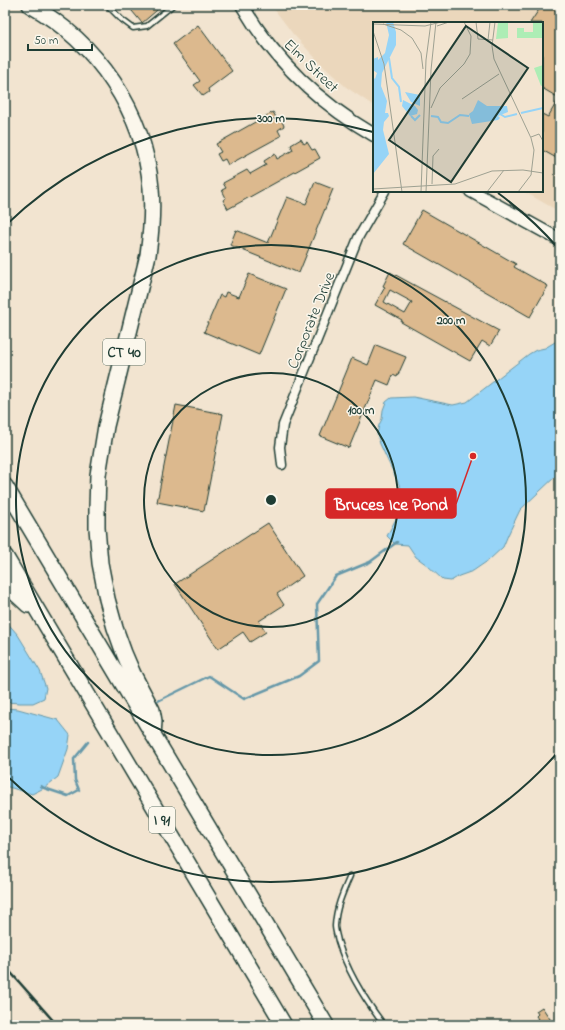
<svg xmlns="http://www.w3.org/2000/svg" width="565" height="1030" font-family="'Indie Flower',sans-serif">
<rect width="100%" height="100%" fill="#f2e4d0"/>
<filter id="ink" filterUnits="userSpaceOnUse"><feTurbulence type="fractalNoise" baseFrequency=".025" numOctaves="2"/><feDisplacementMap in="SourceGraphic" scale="8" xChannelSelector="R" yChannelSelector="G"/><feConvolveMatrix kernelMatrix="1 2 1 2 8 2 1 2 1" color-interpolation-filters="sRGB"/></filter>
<g filter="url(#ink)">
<path fill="#ebd7bc" d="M271 5H560V212L523 191H542V23H374V106L346 87 323 66 293 34Z"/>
<path fill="#96d4f7" stroke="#6698a9" d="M560 339V472L557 475 520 510 508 535 503 547 489 560 473 571 459 576 451 581 443 580 427 565 416 557 408 545 395 544 387 536 402 507 403 493 380 444 377 434 379 425 382 419 383 410 386 402 391 398 413 397 453 405 467 402 529 354 536 350 545 348Z
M5 620 18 635 40 671 46 688 44 698 33 703H20L5 702Z
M5 708 18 709 58 720 70 735 68 749 58 777 44 788 32 794 5 786Z"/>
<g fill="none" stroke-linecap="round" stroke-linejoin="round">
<path stroke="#6698a9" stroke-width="2.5" d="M158 701 209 676 244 699 299 676 319 661 317 604 336 576 370 562 397 542
M41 786 44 788 68 796 79 790 75 780 74 759 88 742"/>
</g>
<path fill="#dcb98e" stroke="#1f3d34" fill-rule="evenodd" d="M127 5H163L142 23Z
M542 5H560V160L542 150V114L548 117 559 98 542 88V23H530Z
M198 25 232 71 208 89 209 92 203 96 194 85 200 81 173 44Z
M273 112 278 121 281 119 284 126 278 130 281 136 228 165 225 159 221 161 217 154 221 152 216 144Z
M301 139 304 144 307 142 312 150 315 149 320 158 228 209 223 200 226 198 222 190 226 188 223 183 247 170 250 174 266 165 264 161 275 154 277 159 293 150 291 145Z
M315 182 333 189 299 273 230 245 236 230 268 243 287 197 306 204Z
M422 210 516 264 514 267 548 286 530 317 403 244Z
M390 272 499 331 490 346 482 341 470 361 401 322 402 320 375 305 385 287 383 286ZM390 290 412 302 405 314 384 302Z
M249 274 286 289 259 355 204 332 220 295 224 297 226 292 239 297Z
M376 345 406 357 397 377 393 375 389 385 377 380 349 448 320 436 352 358 368 365Z
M176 405 223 414 204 511 157 502Z
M268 523 303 576 277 594 284 605 259 621 266 632 250 642 243 632 218 649 175 584Z
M542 1007 554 1025H529L538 1019 536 1016 538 1014 536 1011Z"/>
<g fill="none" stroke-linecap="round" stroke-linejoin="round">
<defs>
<path id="lane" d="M107 5 121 19 133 28 147 26 173 5
M350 876C343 892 336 907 335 926 335 930 337 936 338 941 347 971 365 1000 384 1025"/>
<path id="street" d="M282 465 280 447 283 425 358 238 385 191"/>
<path id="secondary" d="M242 5C274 60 319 103 374 135
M471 191 560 240"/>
<path id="highway" d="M30 5C98 43 144 112 151 188 153 211 151 233 148 255L106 426 98 475 97 508V528L100 563 107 599 115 628 124 653 133 674 152 710 154 721 153 735
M5 486 326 1025
M5 556 284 1025
M5 580 14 592 28 605"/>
</defs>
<use href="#lane" stroke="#1f3d34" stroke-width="7"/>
<use href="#street" stroke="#1f3d34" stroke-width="11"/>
<use href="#secondary" stroke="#1f3d34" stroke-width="15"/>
<use href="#highway" stroke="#1f3d34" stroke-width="18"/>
<use href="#lane" stroke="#fbf7ec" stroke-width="4"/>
<use href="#street" stroke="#fbf7ec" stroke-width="8"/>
<use href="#secondary" stroke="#fbf7ec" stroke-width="12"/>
<use href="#highway" stroke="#fbf7ec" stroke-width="15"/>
<path stroke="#1f3d34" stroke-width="2.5" d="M5 966 57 1025"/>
</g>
</g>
<g fill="none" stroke="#1f3d34" stroke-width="2">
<circle cx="271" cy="500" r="127"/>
<circle cx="271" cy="500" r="255"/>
<path d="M559 751A382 382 0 0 1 6 775M6 225A382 382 0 0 1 373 132M498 193A382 382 0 0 1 559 249"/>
</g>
<g text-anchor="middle" stroke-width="3" stroke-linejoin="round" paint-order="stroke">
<g fill="#fbf7ec" stroke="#61756b" stroke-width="1">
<rect x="103" y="339" width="42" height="26" rx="3"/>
<rect x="149" y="807" width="26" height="26" rx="3"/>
</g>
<g font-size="15" font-weight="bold" fill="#1f3d34">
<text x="124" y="357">CT 40</text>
<text x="162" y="825">I 91</text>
</g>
<g font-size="16" fill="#1f3d34" stroke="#fbf7ec">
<text transform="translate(312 65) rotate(44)" y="6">Elm Street</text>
<text transform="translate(310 320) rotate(-68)" y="6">Corporate Drive</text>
</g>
</g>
<g transform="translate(373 22)">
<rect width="170" height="170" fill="#f2e4d0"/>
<path d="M125 0H135V16L123 17ZM160 1H170V16H144V6H151V10H160ZM170 43V63L168 64 161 46Z" fill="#adedb5"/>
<path d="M13 0H20L23 10V23L9 51 8 64 14 79 12 91H15L16 94 11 100 10 108 16 132 0 152V55L2 57 4 51 0 48V37L5 35V38L12 31 16 13ZM32 70 47 73V84L38 80ZM30 78 42 84 45 88 44 92 37 94 29 84ZM105 78 114 84H134L135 90 125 94 127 96 125 98 99 102 96 92 100 89Z" fill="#96d4f7"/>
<path fill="none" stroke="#96d4f7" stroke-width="2" d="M16 36 19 56 26 65 28 80M148 91 170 86M127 92 132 95 144 92M38 94 42 98 47 93M58 94 65 95 68 100 75 101 87 93 96 94"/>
<path fill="none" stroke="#9ea192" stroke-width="1" d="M103 0 105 17 120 18M122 0 119 24 121 37 158 116 161 128 158 153 145 170M0 2 52 4 68 0M10 2 28 8 39 16 48 31 50 47M64 4 76 0M0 9 11 42 29 170M115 18 117 0M89 77 126 52M58 86 67 66 91 42 97 32 98 14 91 0M158 115 166 112 170 119M59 162 60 134 66 127M0 167 82 162 119 149 150 148 170 151M48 170 53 38 58 0M53 170 58 48 63 0M114 170 131 148"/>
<path fill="#1f3d34" fill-opacity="0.15" stroke="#1f3d34" stroke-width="2" d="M93 4 155 46 78 160 16 118Z"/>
<rect width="170" height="170" fill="none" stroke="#1f3d34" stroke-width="2"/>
</g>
<circle cx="271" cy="500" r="6" fill="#1f3d34" stroke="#fbf7ec" stroke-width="2"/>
<g font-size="12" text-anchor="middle" font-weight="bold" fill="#1f3d34" stroke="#fbf7ec" stroke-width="3" stroke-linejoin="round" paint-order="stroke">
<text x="271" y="122">300 m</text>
<text x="451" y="324">200 m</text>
<text x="361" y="414">100 m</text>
</g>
<path fill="none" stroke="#d62828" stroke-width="1.5" d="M473 456L456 504"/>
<circle fill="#d62828" stroke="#fbf7ec" stroke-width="1.5" cx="473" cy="456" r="4"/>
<rect fill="#d62828" stroke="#d62828" stroke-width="1.5" x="326" y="489" width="130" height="29" rx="4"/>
<g font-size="17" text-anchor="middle" font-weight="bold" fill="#fff">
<text x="391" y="510">Bruces Ice Pond</text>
</g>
<rect width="565" height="1030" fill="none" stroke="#fbf7ec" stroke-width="20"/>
<rect x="10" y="10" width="545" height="1010" fill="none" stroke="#1f3d34" stroke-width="1.5" filter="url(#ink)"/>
<path d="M28 44v6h64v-6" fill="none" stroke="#1f3d34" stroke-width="2"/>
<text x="34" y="44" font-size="12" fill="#1f3d34" stroke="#fbf7ec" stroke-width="3" paint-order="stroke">50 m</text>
</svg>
